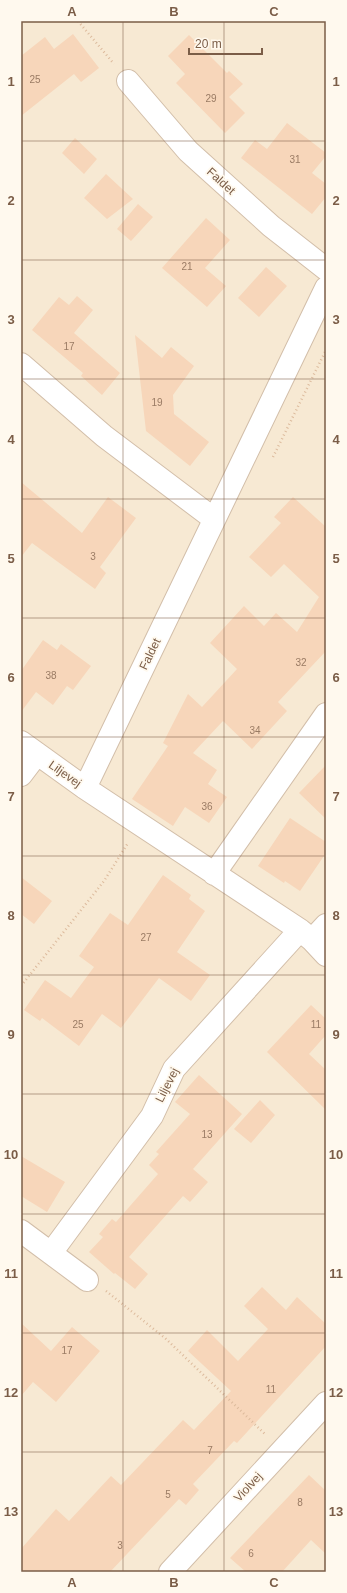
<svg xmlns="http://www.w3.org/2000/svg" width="347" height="1593" font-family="Helvetica,sans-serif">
<rect width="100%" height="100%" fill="#fef6e5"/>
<path fill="#f7e9d3" d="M21 21H326V1572H21Z"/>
<path fill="#f7d6ba" d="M73 34 99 68 81 82 74 74 21 116V56L45 37 54 49Z
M189 35 227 73 229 71 243 84 229 97 245 113 225 133 176 83 185 74 168 56Z
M287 123 326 153V156L312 173 326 184V197L312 214 241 158 255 140 267 149Z
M75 138 97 159 84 174 62 153Z
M106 174 133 199 107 219 84 198Z
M138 204 153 217 131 241 117 229Z
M206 218 230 240 205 268 226 286 207 307 162 268Z
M266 267 287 286 259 317 238 298Z
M77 296 93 310 74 333 120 373 102 395 81 376 83 373 32 330 59 297 69 305Z
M135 335 162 358 171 347 194 366 173 395 174 414 209 442 190 466 146 431Z
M21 482 82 533 108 497 136 518 100 567 106 573 95 589 32 543 21 557Z
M293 497 326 527V651L278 702 287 711 252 749 223 721 193 753 217 770 208 784 227 797 209 823 185 807 173 826 132 799 168 746 163 743 188 694 202 707 237 669 210 643 244 606 264 626 276 613 297 632 319 597 284 564 271 577 249 557 281 523 274 517Z
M43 640 57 650 61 644 91 666 73 690 67 686 53 705 36 692 21 712V671Z
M326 765V819L299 793Z
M290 818 326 842V853L300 891 285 881 284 883 258 866Z
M163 875 191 895 189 899 205 911 177 952 210 975 191 1001 159 978 121 1028 102 1014 79 1046 42 1018 40 1021 24 1010 45 980 71 998 94 967 79 956 110 913 128 925Z
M21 877 52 901 34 924 21 914Z
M311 1005 326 1019V1035L309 1054 326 1070V1110L267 1052Z
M199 1075 242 1114 193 1169 208 1182 190 1202 183 1196 129 1257 148 1274 135 1289 115 1273 114 1274 89 1252 103 1237 99 1234 112 1219 116 1222 158 1174 149 1165 159 1154 156 1152 190 1114 175 1102Z
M260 1100 275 1115 251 1143 234 1129Z
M21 1156 65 1182 47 1212 21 1196Z
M262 1287 286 1310 297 1297 326 1324V1346L237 1443 234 1441 193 1484 199 1490 186 1505 179 1499 110 1572H21V1549L56 1509 69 1521 111 1476 121 1485 183 1420 194 1430 231 1391 188 1351 207 1330 238 1361 268 1329 244 1306Z
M21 1323 51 1351 72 1327 100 1351 56 1402 33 1382 21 1396Z
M309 1475 326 1491V1554L311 1540 282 1572H246L230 1558Z"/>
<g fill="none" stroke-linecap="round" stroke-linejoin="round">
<defs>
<path id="street" d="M128 81 188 151 271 226 326 269
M21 364 104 436 214 519
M21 742 85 788 300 930 312 940 326 955
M21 775 37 754
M85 788 326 288
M214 874 326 714
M312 940 326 925
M21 1231 87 1280
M51 1253 152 1116 174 1069 300 930
M170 1572 326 1403"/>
</defs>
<use href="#street" stroke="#d2bea9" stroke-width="24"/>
<path stroke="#dcba9c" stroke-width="2.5" stroke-dasharray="1 3" stroke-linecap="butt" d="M78 21 114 64
M273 457 326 350
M21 986 104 881 128 843
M106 1291 165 1338 266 1435"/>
<use href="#street" stroke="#fff" stroke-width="22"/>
</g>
<path fill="none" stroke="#7b5d47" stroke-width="1" stroke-opacity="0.55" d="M123 21V1572M224 21V1572M21 141H326M21 260H326M21 379H326M21 499H326M21 618H326M21 737H326M21 856H326M21 975H326M21 1094H326M21 1214H326M21 1333H326M21 1452H326"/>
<g text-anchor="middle" stroke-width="3.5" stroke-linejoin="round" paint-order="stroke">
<g font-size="10" fill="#9a7b64">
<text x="35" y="83">25</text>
<text x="211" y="102">29</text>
<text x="295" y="163">31</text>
<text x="187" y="270">21</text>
<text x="69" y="350">17</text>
<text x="157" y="406">19</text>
<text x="93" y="560">3</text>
<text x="301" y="666">32</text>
<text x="51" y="679">38</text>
<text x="255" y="734">34</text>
<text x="207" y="810">36</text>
<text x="146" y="941">27</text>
<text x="78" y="1028">25</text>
<text x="316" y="1028">11</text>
<text x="207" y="1138">13</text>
<text x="67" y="1354">17</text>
<text x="271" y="1393">11</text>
<text x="210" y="1454">7</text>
<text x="168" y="1498">5</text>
<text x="300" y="1506">8</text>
<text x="120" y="1549">3</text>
<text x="251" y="1557">6</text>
</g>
<g font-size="12" fill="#7b5d47" stroke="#fff9ee">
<text transform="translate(221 181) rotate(42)" y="4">Faldet</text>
<text transform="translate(150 654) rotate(-64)" y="4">Faldet</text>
<text transform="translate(65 774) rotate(35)" y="4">Liljevej</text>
<text transform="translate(167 1085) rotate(-63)" y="4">Liljevej</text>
<text transform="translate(248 1487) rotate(-47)" y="4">Violvej</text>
</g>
</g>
<rect width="347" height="1593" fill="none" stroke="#fff9ee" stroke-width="44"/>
<path d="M189 48v6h73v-6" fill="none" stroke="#7b5d47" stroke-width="2"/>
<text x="195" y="48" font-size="12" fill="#7b5d47" stroke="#fff9ee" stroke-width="3" paint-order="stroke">20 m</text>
<rect x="22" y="22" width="303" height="1549" fill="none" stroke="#7b5d47" stroke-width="1.5"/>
<g font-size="13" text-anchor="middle" font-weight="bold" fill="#7b5d47">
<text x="72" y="16">A</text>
<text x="174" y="16">B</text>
<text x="274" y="16">C</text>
<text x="11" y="86">1</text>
<text x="336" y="86">1</text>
<text x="11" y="205">2</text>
<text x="336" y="205">2</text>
<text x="11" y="324">3</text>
<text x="336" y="324">3</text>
<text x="11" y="444">4</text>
<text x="336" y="444">4</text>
<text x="11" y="563">5</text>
<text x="336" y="563">5</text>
<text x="11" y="682">6</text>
<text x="336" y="682">6</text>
<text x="11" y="801">7</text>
<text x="336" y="801">7</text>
<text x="11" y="920">8</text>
<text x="336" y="920">8</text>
<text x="11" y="1039">9</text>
<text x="336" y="1039">9</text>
<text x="11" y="1159">10</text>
<text x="336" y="1159">10</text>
<text x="11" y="1278">11</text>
<text x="336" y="1278">11</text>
<text x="11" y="1397">12</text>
<text x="336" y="1397">12</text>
<text x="11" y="1516">13</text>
<text x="336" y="1516">13</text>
<text x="72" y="1587">A</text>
<text x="174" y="1587">B</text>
<text x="274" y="1587">C</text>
</g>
</svg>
